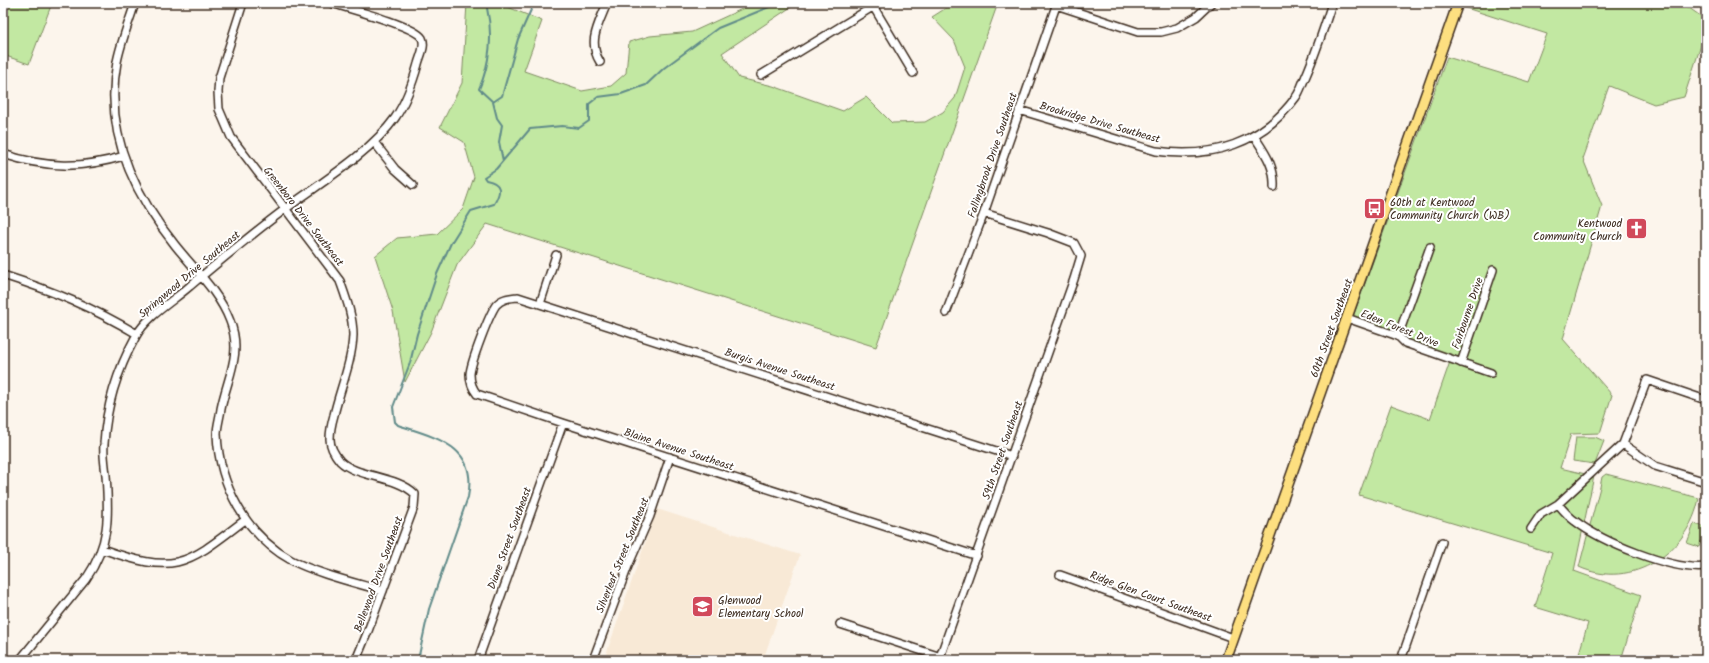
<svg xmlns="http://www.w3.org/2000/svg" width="1709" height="663" font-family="Kalam,sans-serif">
<rect width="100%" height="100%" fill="#fcf5ec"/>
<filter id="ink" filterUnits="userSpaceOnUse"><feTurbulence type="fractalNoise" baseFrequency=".025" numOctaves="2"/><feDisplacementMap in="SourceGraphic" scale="8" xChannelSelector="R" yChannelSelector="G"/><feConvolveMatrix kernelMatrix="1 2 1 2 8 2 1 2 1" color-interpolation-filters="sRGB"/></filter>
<g filter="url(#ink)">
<path fill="#f8e9d6" d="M657 509 800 555 764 657 773 660H604Z"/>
<path fill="#c2e8a2" stroke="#7e8960" d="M3 3H52L29 64 3 55Z
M467 3H498L542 21 524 71 582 91 611 86 626 73 629 42 650 36 692 32 755 3H797L722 53 739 78 773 86 843 111 866 97 892 123 925 122 943 112 955 98 965 67 954 40 932 17 954 3H998L876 347 487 224 457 265 431 332 405 382 393 311 375 256 397 238 437 234 463 209 474 177 464 142 440 127 462 83Z
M1465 3H1682L1702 17 1705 33 1684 97 1654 104 1609 86 1583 159 1602 206 1563 339 1612 395 1600 433 1571 434 1560 468 1594 476 1574 571 1641 595 1621 660H1577L1588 623 1535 607 1552 553 1359 495 1391 405 1430 419 1452 356 1351 322 1447 57 1529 82 1547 34 1463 7Z
M1576 437H1595L1604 441 1595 464 1573 461Z
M1606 474 1699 498C1689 552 1632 591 1579 567L1600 487 1602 477Z
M1694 524 1706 527 1699 547 1687 543Z"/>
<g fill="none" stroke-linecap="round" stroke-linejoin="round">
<path stroke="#618b89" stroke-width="2" d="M487 8C493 34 490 64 479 89L493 102 497 118 502 125 499 142 503 161
M493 102 502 96 518 39 534 3
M418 660 429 609 468 497C478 446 437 438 398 425L395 422 393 407 410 363 417 334 437 274 451 243 471 211 494 204C501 192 503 183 486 180L484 177 496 169 530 129 562 126 579 128 589 121V104L598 97 621 94 646 85 664 68 718 28 779 3"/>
<defs>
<path id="minor" d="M135 3C129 22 121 42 117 62 104 130 133 193 175 245 194 269 219 292 230 321 243 354 227 378 221 409 220 417 217 426 217 434 219 485 246 535 291 560 315 573 356 583 383 591
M243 3 219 78 218 92 219 109 231 137 340 281C346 298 353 316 353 335 352 362 340 389 334 415 332 422 330 431 330 439 330 447 335 455 340 461 357 478 396 475 415 494L414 507 368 631 356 660
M1056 5 1138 32H1161L1177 28 1196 17 1211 3
M873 6 913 73
M600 62C587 41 599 24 607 3
M761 75 879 3
M1019 110 1156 151C1211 159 1262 144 1296 97 1300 92 1302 84 1305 78 1316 53 1324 28 1332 3
M1254 136C1265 153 1275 166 1274 187
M374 142 395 169 413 185
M3 154C46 168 81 169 124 156
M3 275C53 291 92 307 137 334
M540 304 556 255
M946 313 984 213 1057 3
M1347 318 1398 336 1405 343 1491 373
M1398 336 1430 247
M1461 363 1493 270
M1623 444 1655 466 1706 482
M1558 504C1563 510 1569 517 1575 521 1602 542 1672 571 1706 567
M1531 529 1541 514 1558 504 1623 444 1647 380 1706 400
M102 549C176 575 185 566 245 520
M977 556 563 423 477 394C472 388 470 382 470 374 471 362 489 315 496 305 502 298 510 298 518 297L1012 456
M1060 575 1233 638
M840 624 950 660
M940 657 1074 279 1081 256 1074 243 1048 233 984 213
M20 660 86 579C110 544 109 516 106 475 105 465 103 454 104 444 106 406 118 369 136 336 147 316 173 301 190 286 222 259 254 232 288 207 322 182 371 152 395 118 406 102 413 82 418 64 420 56 426 46 422 38 415 26 347 8 331 3
M478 660 563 423
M593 660 628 566 650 516 670 457
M1401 660 1442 542"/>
<path id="major" d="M1226 660 1458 3"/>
</defs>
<use href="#minor" stroke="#3b2a1e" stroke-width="10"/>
<use href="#major" stroke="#3b2a1e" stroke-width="12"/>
<use href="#minor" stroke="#fff" stroke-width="7"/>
<use href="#major" stroke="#fddf80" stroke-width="9"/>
</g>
</g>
<defs>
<symbol id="bus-square" viewBox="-11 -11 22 22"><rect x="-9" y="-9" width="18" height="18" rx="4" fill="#d1495b" stroke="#fff"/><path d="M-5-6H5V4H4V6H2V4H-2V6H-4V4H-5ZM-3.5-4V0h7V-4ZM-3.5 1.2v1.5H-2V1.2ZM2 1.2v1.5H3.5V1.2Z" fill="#fff"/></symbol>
<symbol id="church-square" viewBox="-11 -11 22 22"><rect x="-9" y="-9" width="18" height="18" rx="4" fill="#d1495b" stroke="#fff"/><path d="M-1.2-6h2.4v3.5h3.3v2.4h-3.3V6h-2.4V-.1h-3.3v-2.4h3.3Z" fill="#fff"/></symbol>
<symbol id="school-square" viewBox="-11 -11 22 22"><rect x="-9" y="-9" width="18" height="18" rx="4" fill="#d1495b" stroke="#fff"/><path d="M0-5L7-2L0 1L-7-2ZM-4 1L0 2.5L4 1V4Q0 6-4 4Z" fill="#fff"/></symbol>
</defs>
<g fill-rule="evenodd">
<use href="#bus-square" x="1362" y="196" width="25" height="25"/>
<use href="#church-square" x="1624" y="216" width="25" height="25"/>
<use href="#school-square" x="690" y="594" width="25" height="25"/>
</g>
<g text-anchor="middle" stroke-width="4" stroke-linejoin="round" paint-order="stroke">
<g font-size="11" fill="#3b2a1e" stroke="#fff">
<text transform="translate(1100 122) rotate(16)" y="4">Brookridge Drive Southeast</text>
<text transform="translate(992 155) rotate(-71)" y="4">Fallingbrook Drive Southeast</text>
<text transform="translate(304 216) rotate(52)" y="4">Greenboro Drive Southeast</text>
<text transform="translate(189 274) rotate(-40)" y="4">Springwood Drive Southeast</text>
<text transform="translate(1467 313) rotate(-71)" y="4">Fairbourne Drive</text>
<text transform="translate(1331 328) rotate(-70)" y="4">60th Street Southeast</text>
<text transform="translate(1400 328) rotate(22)" y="4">Eden Forest Drive</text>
<text transform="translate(780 369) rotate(18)" y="4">Burgis Avenue Southeast</text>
<text transform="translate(679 449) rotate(18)" y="4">Blaine Avenue Southeast</text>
<text transform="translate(1002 450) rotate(-71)" y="4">59th Street Southeast</text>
<text transform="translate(509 538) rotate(-70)" y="4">Diane Street Southeast</text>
<text transform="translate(622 555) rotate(-68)" y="4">Silverleaf Street Southeast</text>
<text transform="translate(378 574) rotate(-70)" y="4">Bellewood Drive Southeast</text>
<text transform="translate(1151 596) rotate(20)" y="4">Ridge Glen Court Southeast</text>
</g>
<g font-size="11" fill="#3b2a1e" stroke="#fff" text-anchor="start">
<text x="1390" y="206">60th at Kentwood<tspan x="1390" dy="13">Community Church (WB)</tspan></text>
<text x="1622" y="227" text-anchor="end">Kentwood<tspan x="1622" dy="13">Community Church</tspan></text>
<text x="718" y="604">Glenwood<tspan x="718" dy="13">Elementary School</tspan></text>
</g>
</g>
<rect width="1709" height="663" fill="none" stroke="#fff" stroke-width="16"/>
<rect x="8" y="8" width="1693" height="647" fill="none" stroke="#3b2a1e" stroke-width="1.5" filter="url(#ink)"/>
</svg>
